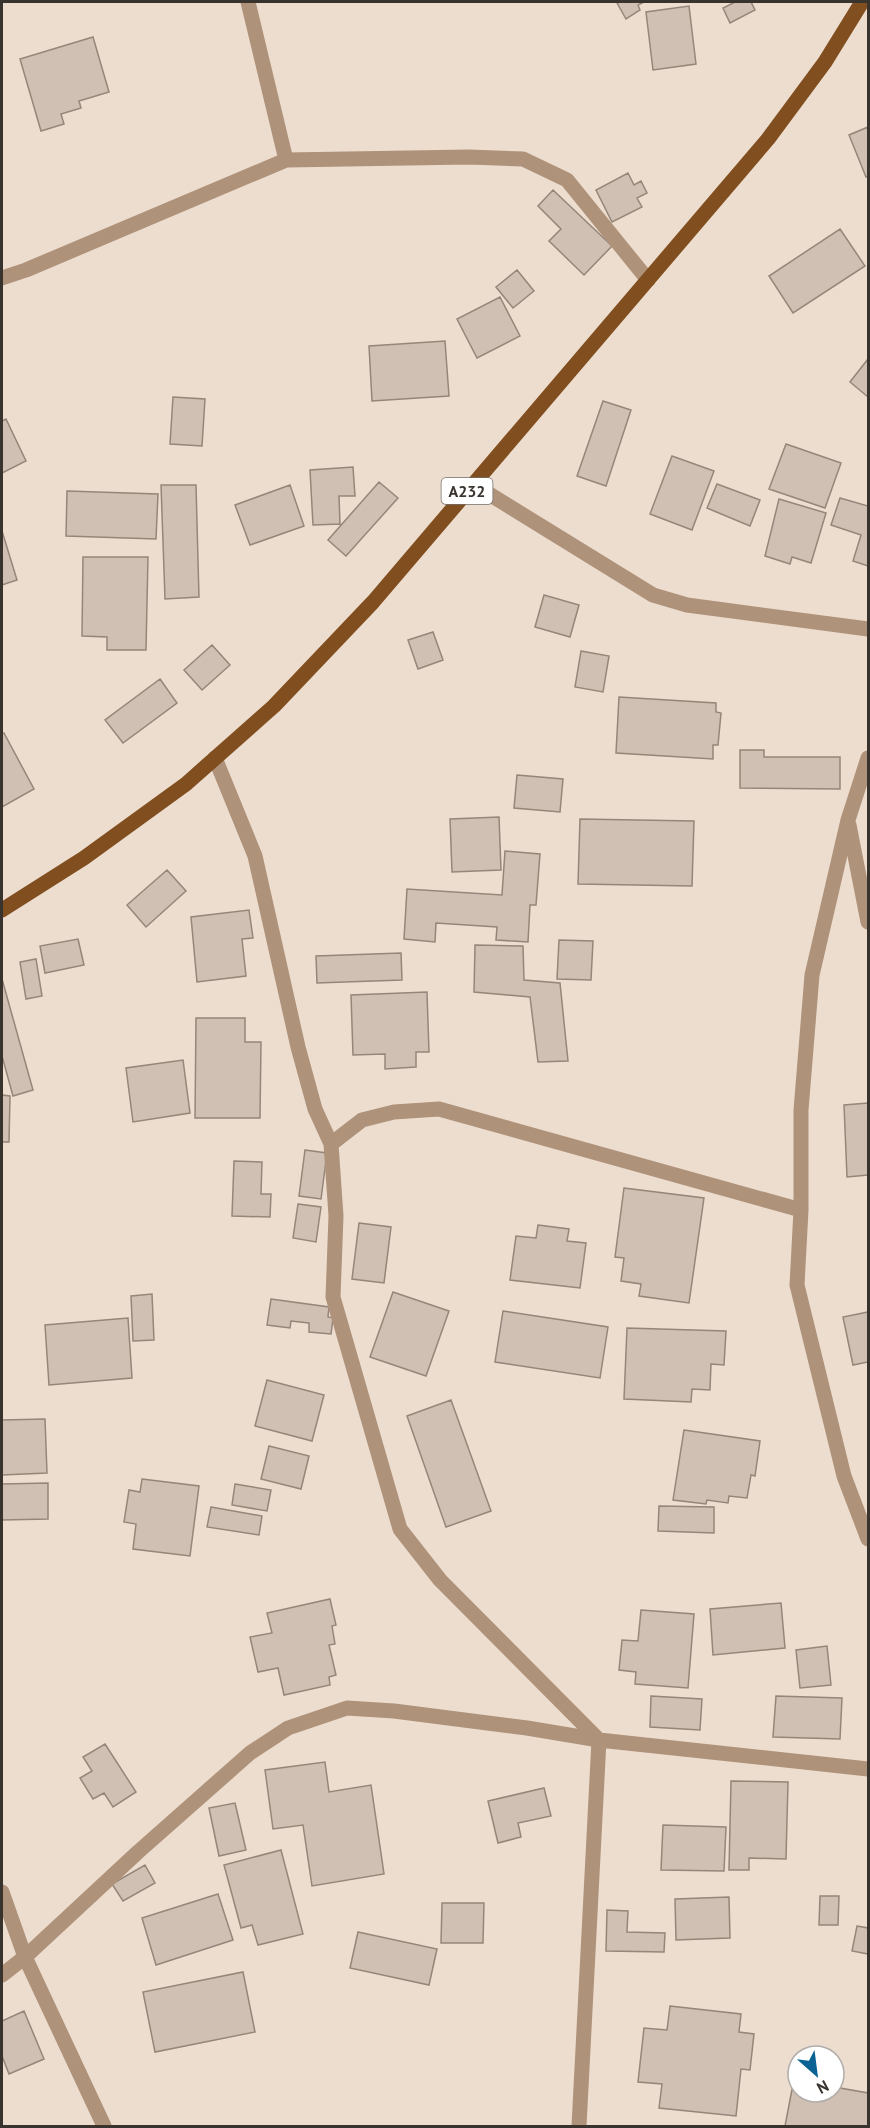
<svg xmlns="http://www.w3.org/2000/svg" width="870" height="2128" font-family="'PT Sans',sans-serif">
<rect width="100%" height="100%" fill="#edddcf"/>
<path fill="#d0bfb3" stroke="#95867a" stroke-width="1.5" d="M620 2H644L638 5 640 10 626 19 617 3Z
M735 2H751L755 10 730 23 723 8Z
M689 6 696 64 653 70 646 12Z
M93 37 109 92 79 101 81 108 61 114 64 124 41 131 20 59Z
M868 127V176L866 177 849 135Z
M628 173 634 185 641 181 647 193 637 198 642 207 612 222 596 190Z
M553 190 612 246 584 275 549 241 561 229 538 206Z
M840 229 865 266 793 313 769 276Z
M517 270 534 291 513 308 496 287Z
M500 297 520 336 477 358 457 319Z
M445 341 449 396 372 401 369 346Z
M868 359V397L850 382Z
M173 397 205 399 202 446 170 444Z
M603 401 631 410 606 486 577 476Z
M6 419 26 461 2 473V421Z
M786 444 841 463 825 508 769 489Z
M672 456 714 471 692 530 650 514Z
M353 467 355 496H339L340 524 313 525 310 470Z
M379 482 398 498 346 556 328 540Z
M717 484 760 500 750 526 707 508Z
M161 485H196L199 597 165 599Z
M290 485 304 526 250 545 235 505Z
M67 491 158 494 156 539 66 536Z
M840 498 868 506V566L853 561 861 535 831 525Z
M779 499 826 513 811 563 792 557 790 564 765 556Z
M2 531 17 580 2 585Z
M83 557H148L146 650H107V637L82 636Z
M544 595 579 605 570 637 535 627Z
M433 632 443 660 418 669 408 640Z
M212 645 230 665 202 690 184 670Z
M581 651 609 656 603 692 575 687Z
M160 679 177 703 123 743 105 720Z
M619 697 716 703V712L721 713 718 745H713V759L616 753Z
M4 733 34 789 2 807V734Z
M740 750H764V757H840V789L740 788Z
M517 775 563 779 560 812 514 808Z
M499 817 501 870 452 872 450 819Z
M580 819 694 821 692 886 578 884Z
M505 851 540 854 536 905H530L528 942 496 940 497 927 436 923 435 942 404 939 407 889 502 895Z
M167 870 186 891 146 927 127 905Z
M249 910 253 938 242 939 246 976 197 982 191 917Z
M78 939 84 965 45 973 40 946Z
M559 940 593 941 591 980 557 979Z
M475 945 523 946 524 980 560 983 568 1061 538 1062 530 997 474 992Z
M401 953 402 980 317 983 316 956Z
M36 959 42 996 26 999 20 962Z
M2 979 33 1090 13 1096 2 1056Z
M427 992 429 1052H416V1067L385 1069V1054L353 1055 351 995Z
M196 1018H245V1042H261L260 1118H195Z
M183 1060 190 1113 133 1122 126 1068Z
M2 1095 10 1096 9 1142H2Z
M868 1103V1175L847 1177 844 1105Z
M305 1150 327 1153 321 1199 299 1196Z
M234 1161 262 1162 261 1194H271L270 1217 232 1216Z
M624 1188 704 1198 689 1303 639 1296 641 1284 621 1281 624 1258 615 1257Z
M298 1204 321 1207 316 1242 293 1238Z
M359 1223 391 1227 384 1283 352 1279Z
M538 1225 569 1229 567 1241 586 1243 580 1288 510 1280 516 1236 536 1238Z
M393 1292 449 1311 426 1376 370 1357Z
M152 1294 154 1340 133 1341 131 1296Z
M271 1299 329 1307 328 1317 333 1318 331 1334 309 1332V1323L291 1321 290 1328 267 1325Z
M503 1311 608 1327 600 1378 495 1362Z
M868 1312V1362L853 1365 843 1317Z
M128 1318 132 1378 49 1385 45 1325Z
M627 1328 726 1331 724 1365 711 1364 710 1390 692 1389 691 1402 624 1399Z
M267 1380 324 1395 312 1441 255 1426Z
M451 1400 491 1511 446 1527 407 1416Z
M45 1419 47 1473 2 1475V1420Z
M684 1430 760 1441 755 1476 751 1475 747 1498 729 1496 728 1503 707 1500 706 1504 673 1500Z
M269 1446 309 1456 301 1489 261 1479Z
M142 1479 199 1486 190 1556 133 1549 136 1524 124 1522 129 1490 140 1492Z
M48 1483V1519L2 1520V1484Z
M235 1484 271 1490 267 1511 232 1505Z
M659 1506 714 1507V1533L658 1531Z
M211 1507 262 1516 259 1535 207 1527Z
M330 1599 336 1625 332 1626 335 1644 329 1645 336 1675 329 1677 330 1685 284 1695 278 1668 258 1672 250 1637 272 1633 267 1613Z
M781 1603 785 1648 713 1655 710 1609Z
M641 1610 694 1614 688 1688 635 1684 636 1672 619 1670 622 1640 638 1641Z
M827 1646 831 1685 800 1688 796 1650Z
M651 1696 702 1699 700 1730 650 1727Z
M776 1696 842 1698 840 1739 773 1737Z
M105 1744 136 1792 113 1807 104 1793 93 1799 80 1778 92 1771 83 1757Z
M325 1762 329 1792 371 1785 384 1874 312 1886 303 1825 273 1829 265 1770Z
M731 1781 788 1782 786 1859 749 1858V1870H729Z
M544 1788 551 1816 518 1823 521 1837 498 1843 488 1801Z
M235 1803 246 1850 219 1856 209 1808Z
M663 1825 726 1827 724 1871 661 1870Z
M281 1850 303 1934 258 1945 252 1925 241 1928 224 1865Z
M145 1865 155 1883 123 1901 112 1884Z
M218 1894 233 1940 156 1965 142 1918Z
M820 1896H839L838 1925H819Z
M729 1897 730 1938 676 1940 675 1899Z
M442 1903H484L483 1943H441Z
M607 1910 628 1911 627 1932 665 1933 664 1952 606 1951Z
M857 1926 868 1928V1954L852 1951Z
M358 1932 437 1949 429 1985 350 1968Z
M243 1972 255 2032 155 2052 143 1992Z
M670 2006 741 2014 739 2032 754 2034 750 2070 741 2069 736 2116 659 2108 662 2084 638 2082 644 2028 667 2030Z
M24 2011 44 2059 9 2074 2 2056V2021Z
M794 2079 798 2080V2092H834V2087L868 2093V2126H785Z"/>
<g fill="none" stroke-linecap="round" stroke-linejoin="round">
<path stroke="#af927a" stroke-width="15" d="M248 2 286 160
M2 278 26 270 286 160 469 157 523 159 567 180 648 280
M473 484 653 595 687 605 868 629
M215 758 255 856 298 1047 315 1109 331 1144
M868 758 848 820 812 975 801 1110V1210L797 1285 844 1476 868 1539
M849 825 868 922
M2 1892 25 1957 104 2126
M2 1975 25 1957 138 1852 250 1753 288 1728 347 1708 394 1711 527 1728 599 1740 868 1769
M579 2126 599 1740 440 1580 400 1529 333 1297 336 1216 331 1144 362 1120 394 1112 439 1109 801 1210"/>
<path stroke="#814f1f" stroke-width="15" d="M2 910 84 858 186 784 274 706 373 602 768 139 825 62 862 2"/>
</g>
<g text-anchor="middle" stroke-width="6" stroke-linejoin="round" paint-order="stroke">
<rect fill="#fff" stroke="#74706d" stroke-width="1.5" x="441.5" y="478" width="51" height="26" rx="4.5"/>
<g font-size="16" font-weight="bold" fill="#39332e">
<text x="467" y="497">A232</text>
</g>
</g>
<rect width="870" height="2128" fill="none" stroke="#39332e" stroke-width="6"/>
<g transform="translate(816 2074) rotate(152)"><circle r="28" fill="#ffffff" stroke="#b0adab" stroke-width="1.5"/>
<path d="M0-4.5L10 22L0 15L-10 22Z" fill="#0b6394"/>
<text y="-9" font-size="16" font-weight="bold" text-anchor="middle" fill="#39332e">N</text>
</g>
</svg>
